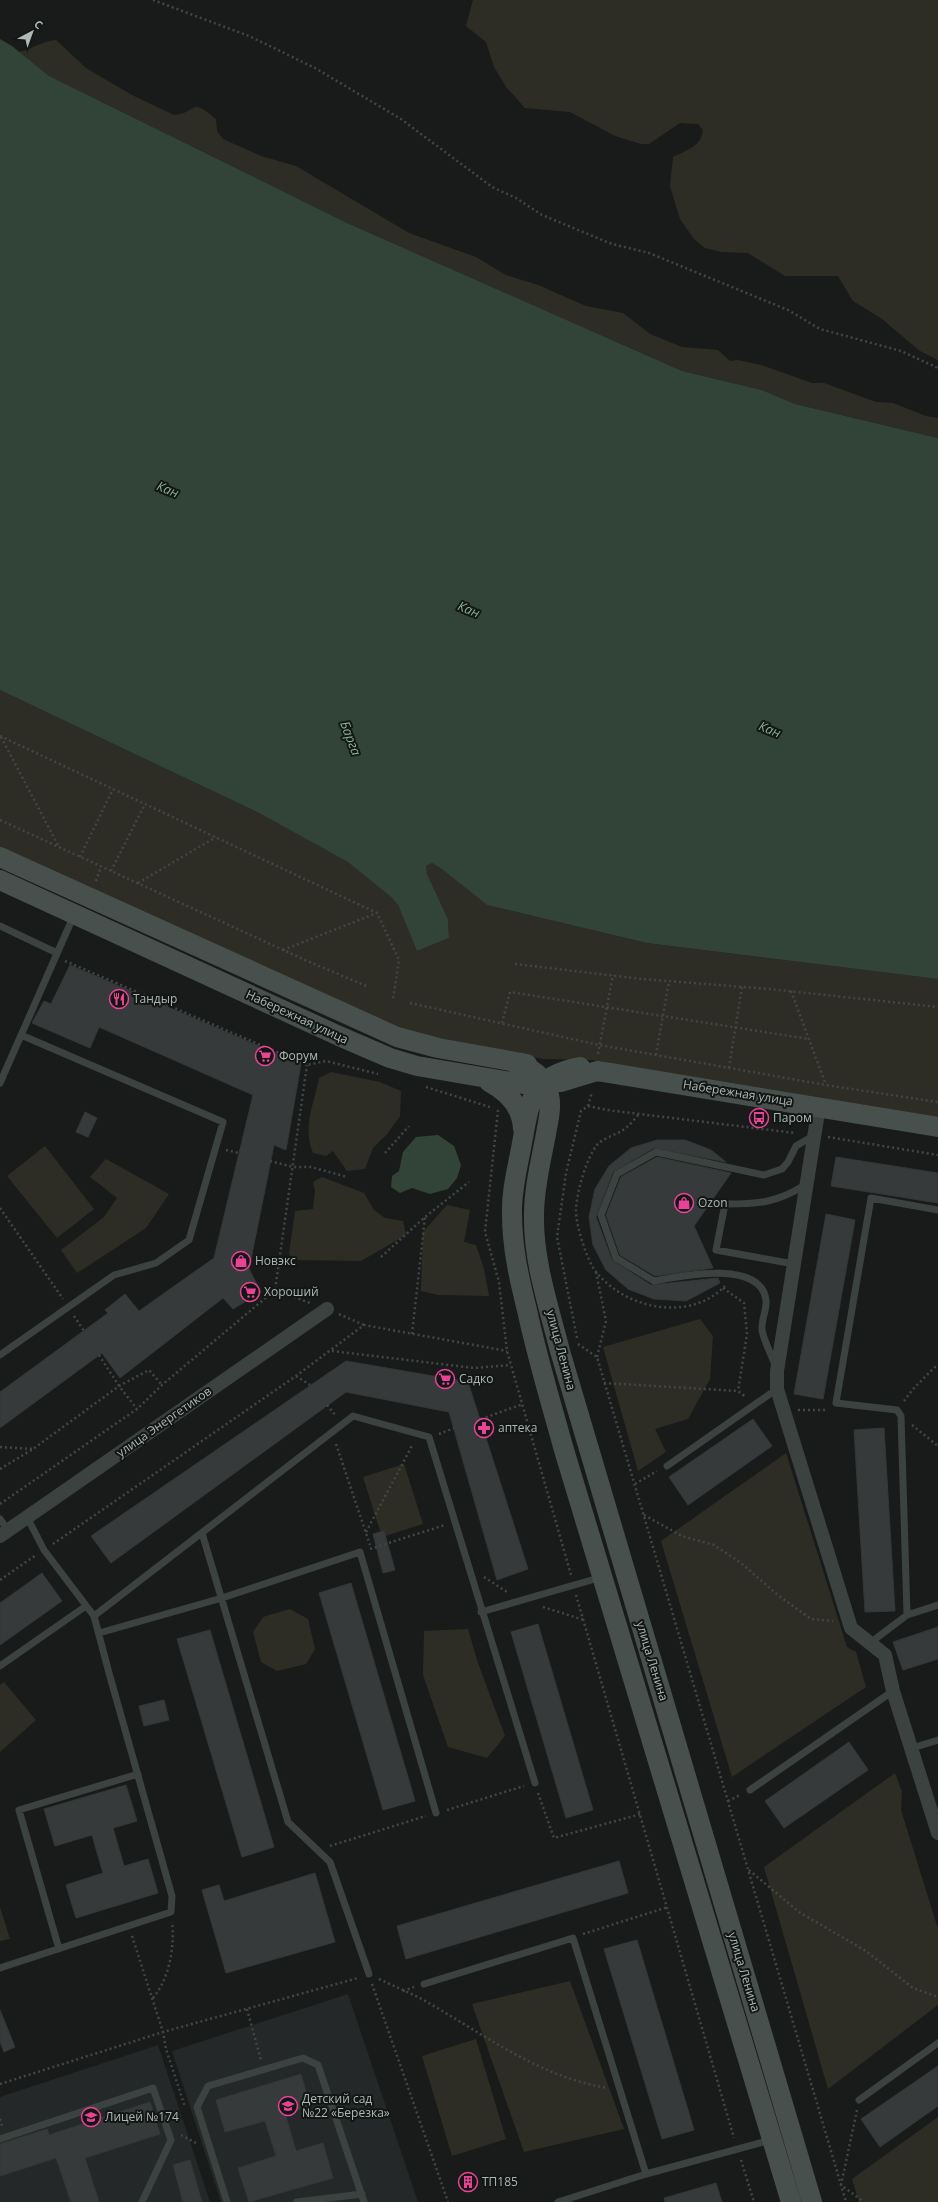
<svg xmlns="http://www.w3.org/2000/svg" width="938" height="2202" font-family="'Open Sans',sans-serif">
<rect width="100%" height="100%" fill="#191b1b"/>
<path fill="#252828" d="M348 1994 418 2202H221L172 2051Z
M158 2045 210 2202H0V2097Z"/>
<path fill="#2e2d25" d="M473 0H938V360L920 351 882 319 853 301 838 276H785L748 253 721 252 705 248 694 239 680 219 670 186 673 157C687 150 701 147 703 130L698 124 680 123 649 144H641L615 136 570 112 525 108 507 88 494 67 486 42 466 26Z
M56 40 86 68 132 95 174 115C199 113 188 96 216 119L217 131 223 139 261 156 296 166 409 233 476 257 506 275 538 285 586 306 623 313 650 334 682 347 718 350 730 361 738 360 761 365 812 383H824L876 402 893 403 926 416 938 418V438L795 404 762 390 682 371 345 222 49 76 19 52C33 49 42 41 56 40Z
M0 690 261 814 349 862 391 897 398 905 417 951 449 938 448 919 427 874 425 866 432 863 443 870 487 905 647 943 938 979V1117L592 1060 544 1059 409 1033 0 849Z
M331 1072 380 1082 401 1091 400 1116 388 1133 373 1148 365 1169 347 1171 333 1151 326 1156 313 1153C302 1126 314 1105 319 1078Z
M45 1146 94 1209 57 1238 7 1176Z
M106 1159 169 1194 146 1228 77 1273 61 1250 104 1217 117 1198 90 1177Z
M322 1177 364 1193 374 1210 385 1218 403 1221 406 1235 361 1261 295 1260 289 1254 295 1211 313 1209 315 1191 313 1182Z
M447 1205 470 1210 464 1242 476 1245 484 1269 489 1296 438 1295 421 1291 423 1232Z
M700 1319 713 1336 710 1379 688 1419 655 1429 666 1452 638 1471 603 1347Z
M786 1453 847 1647 856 1652 866 1687 732 1777 661 1541Z
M404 1464 423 1524 382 1537 363 1477Z
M290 1609 308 1619 315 1649 306 1664 277 1671 261 1662 253 1632 263 1617Z
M468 1629 478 1663 505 1736 487 1758 448 1747 423 1675 424 1631Z
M4 1682 36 1720 0 1752V1685Z
M895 1773 902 1792 901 1810 938 1929V2005L828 2089 764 1867Z
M0 1907 10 1939 0 1941Z
M570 1981 624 2129 524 2152 472 2004Z
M476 2039 506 2139 452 2156 422 2056Z
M938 2117V2202H859L852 2179Z"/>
<path fill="#324438" d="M0 39 12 46 49 76 345 222 682 371 762 390 795 404 938 438V979L647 943 487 905 443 870 432 863 426 866 427 874 448 919 449 938 417 951 398 905 391 897 348 862 261 814 0 690Z
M438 1135 454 1146 461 1165 457 1178 448 1189 430 1194 412 1188 400 1193 391 1187 392 1176 399 1171 403 1152 416 1137Z"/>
<path fill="#363a3a" stroke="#333736" d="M70 965 301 1064 286 1150 274 1145 249 1269 261 1292 233 1309 223 1298 120 1378 102 1353 0 1428V1392L108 1313 105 1310 125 1294 139 1311 214 1258 253 1095 99 1027 90 1048 32 1023 44 1001 51 1004Z
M85 1112 97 1118 88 1137 76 1132Z
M657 1140H685L711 1150 726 1162 654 1148 613 1172 596 1217 612 1260 651 1285 718 1278 720 1283 686 1301 654 1299 628 1289 606 1270 593 1245 589 1217 595 1189 609 1166 631 1148Z
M657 1157 731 1173 694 1226 713 1268 655 1276 620 1255 606 1215 621 1177Z
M836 1157 938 1173V1203L831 1186Z
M826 1214 855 1220 823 1399 794 1394Z
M346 1361 468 1382 528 1569 497 1580 449 1412 346 1392 111 1563 91 1536Z
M753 1419 772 1446 688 1505 669 1477Z
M884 1428 895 1611 865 1612 854 1430Z
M384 1531 395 1570 383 1573 373 1534Z
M42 1573 62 1601 0 1645V1603Z
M351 1583 415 1801 383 1810 319 1593Z
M538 1624 593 1810 566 1818 511 1632Z
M938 1627V1659L903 1670 893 1642Z
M210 1630 274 1847 242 1857 177 1639Z
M164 1700 169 1720 144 1726 139 1706Z
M849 1742 868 1770 784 1828 765 1801Z
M126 1785 137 1821 113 1828 124 1866 148 1859 158 1893 76 1918 66 1885 103 1873 92 1835 55 1846 44 1809Z
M619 1861 628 1893 406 1959 397 1926Z
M315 1873 335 1942 226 1973 202 1890 219 1885 224 1901Z
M637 1940 694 2130 662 2139 604 1949Z
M0 2010 15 2047 4 2052 0 2042Z
M938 2066V2106L880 2147 861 2119Z
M301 2074 310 2106 285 2113 296 2151 323 2143 333 2178 249 2202 238 2168 276 2156 265 2121 225 2132 216 2100Z
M150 2102 160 2134 85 2158 99 2202H71L56 2158 0 2176V2144L47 2129 49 2135Z
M190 2160 202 2202H183L173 2165Z
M716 2183 722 2202H665L664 2198Z"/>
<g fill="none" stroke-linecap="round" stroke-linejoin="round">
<path stroke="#404744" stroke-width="2.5" stroke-dasharray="2 3" stroke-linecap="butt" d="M153 0 249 36 315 68 401 119 492 187 516 198 542 215 612 244 649 253 788 310 820 329 901 351 938 368
M0 736 377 913 399 960 393 999
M1 737 59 847
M0 820 305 960 369 987
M80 857 113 789
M111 871 145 804
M96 881 101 867
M138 883 216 837
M283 950 377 913
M65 961 307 1065 326 1061 378 1074
M515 964 642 979 769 989 938 1007
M791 991 826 1085
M410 1003 599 1045 826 1085 938 1102
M502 1023 510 992 809 1039
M598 1054 613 975
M656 1055 669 981
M729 1068 742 987
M426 1087 493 1108
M588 1106 592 1092
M498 1110 485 1232 499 1282 507 1351 571 1575
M638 1115C634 1120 629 1126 623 1130 616 1135 603 1138 597 1145 586 1159 577 1191 576 1209 575 1223 587 1261 596 1272 627 1310 690 1322 725 1286
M828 1137 938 1155
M226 1150 239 1153
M385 1153 409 1126
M270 1161 293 1167H311L347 1177
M0 1208 63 1299
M381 1257 425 1217 469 1182
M596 1272 606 1321 597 1357
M723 1288 744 1303 747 1334 738 1391
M275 1290 310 1303
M339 1314 364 1325
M74 1316 84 1331
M412 1334 425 1217
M577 1338 557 1237 566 1173 581 1111 588 1106 607 1110 795 1133
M578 1344 597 1357 846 2202
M332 1351 474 1368 511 1365
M99 1355 119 1386 137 1409
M296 1376 310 1385
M604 1383 738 1391 746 1397
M904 1401 913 1389 938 1364
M327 1405 336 1416
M798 1410H827
M481 1419 523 1404
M912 1425 938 1446
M439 1434 454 1428
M336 1444 370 1545
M0 1447 33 1449
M0 1469 33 1449 119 1386 149 1370 162 1385
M635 1484 657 1471
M0 1504 137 1409 162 1385 275 1290 307 1065
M644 1515 682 1536 714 1545 741 1563 779 1596 811 1619 833 1621
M366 1532 413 1444
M53 1544 296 1376 364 1325 507 1351
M370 1549 445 1525
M484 1577 507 1592
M0 1580 36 1555
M576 1595 734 2138
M543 1607 584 1620
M538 1793 554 1838 641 1814
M728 1801 740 1795
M447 1810 524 1786
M330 1846 426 1816
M749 1870 799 1912 866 1951 913 1988 938 1997
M583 1934 668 1907
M132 1936 163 2032 166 2049 185 2107
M379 1979C392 1985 405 1991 418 1997 480 2031 537 2077 608 2088
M372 1984 448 2202
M403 1991 414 1987
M153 1998C169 1979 175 1947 172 1922
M247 2009 261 2060
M0 2084 163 2032 358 1978
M857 2110 841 2185 864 2202
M0 2119 2 2126
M181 2135 196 2143
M741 2160 754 2202"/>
<path stroke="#3c4240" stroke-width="7" d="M0 926 57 953
M0 1083 74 915
M938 1210 871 1198 836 1403 897 1410 901 1416 907 1615 938 1605
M794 1264 716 1250 725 1204C759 1204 776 1203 805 1185
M0 1355 114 1275 156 1263 189 1240 223 1122 21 1035
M775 1365C771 1354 764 1341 762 1330 761 1320 767 1310 766 1300 760 1259 681 1276 654 1281L616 1258 601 1215 617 1174 656 1152 764 1175 782 1169 788 1162 796 1146 813 1136
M667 1466 777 1389
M0 1519 8 1530
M202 1533 288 1822 330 1862 369 1974
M481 1612 602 1577
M94 1616 353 1416 429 1437 535 1783
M99 1633 222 1598 360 1552 436 1813
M870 1643 907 1615
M0 1666 86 1606
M912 1748 938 1740
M750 1790 893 1691
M59 1949 19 1810 138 1774
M0 1968 171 1912 172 1896 109 1673 94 1616 44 1550 27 1517
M424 1984 573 1938 646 2174
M859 2100 938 2043
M0 2139 153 2088 171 2140 142 2202
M227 2202 197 2107 208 2086 303 2058 318 2065 364 2202
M297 2202 362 2194
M558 2202 646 2174 771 2140"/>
<path stroke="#3c4240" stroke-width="14" d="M819 1106 777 1371V1389L851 1628 885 1655 893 1691 938 1833
M0 1536 327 1309"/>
<path stroke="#48504d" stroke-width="20" d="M0 857 397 1037 438 1048 527 1064
M0 880 339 1036 390 1058 417 1066 523 1084 561 1082 597 1071 610 1073 938 1127
M513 1062C531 1068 545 1075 549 1095 552 1108 548 1121 546 1134 541 1160 534 1188 534 1215 533 1261 549 1307 560 1351L812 2202
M580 1067C531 1076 530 1100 522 1143 518 1166 511 1191 512 1214 512 1247 519 1278 527 1310 537 1357 551 1403 564 1450L791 2202
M489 1082C508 1092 522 1106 523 1129"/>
</g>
<defs>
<symbol id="restaurant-ring" viewBox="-11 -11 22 22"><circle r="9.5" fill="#141616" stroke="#e94397" stroke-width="1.5"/><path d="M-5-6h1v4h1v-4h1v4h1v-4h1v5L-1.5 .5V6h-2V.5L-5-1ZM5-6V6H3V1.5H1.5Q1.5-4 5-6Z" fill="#e94397"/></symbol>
<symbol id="supermarket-ring" viewBox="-11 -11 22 22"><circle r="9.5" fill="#141616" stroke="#e94397" stroke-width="1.5"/><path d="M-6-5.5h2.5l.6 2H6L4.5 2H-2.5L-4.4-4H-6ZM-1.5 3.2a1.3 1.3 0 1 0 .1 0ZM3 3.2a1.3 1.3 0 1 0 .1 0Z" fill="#e94397"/></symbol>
<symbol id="bus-ring" viewBox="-11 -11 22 22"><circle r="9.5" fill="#141616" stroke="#e94397" stroke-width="1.5"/><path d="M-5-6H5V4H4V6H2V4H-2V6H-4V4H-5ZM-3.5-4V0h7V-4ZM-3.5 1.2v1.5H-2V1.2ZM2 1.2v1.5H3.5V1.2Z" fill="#e94397"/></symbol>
<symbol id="shop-ring" viewBox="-11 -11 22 22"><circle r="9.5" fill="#141616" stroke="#e94397" stroke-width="1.5"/><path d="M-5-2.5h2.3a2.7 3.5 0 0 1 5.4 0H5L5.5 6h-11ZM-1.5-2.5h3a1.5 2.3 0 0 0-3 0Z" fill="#e94397"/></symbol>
<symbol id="pharmacy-ring" viewBox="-11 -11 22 22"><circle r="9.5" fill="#141616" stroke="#e94397" stroke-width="1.5"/><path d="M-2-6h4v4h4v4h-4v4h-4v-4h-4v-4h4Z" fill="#e94397"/></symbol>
<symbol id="school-ring" viewBox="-11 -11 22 22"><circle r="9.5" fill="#141616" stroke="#e94397" stroke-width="1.5"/><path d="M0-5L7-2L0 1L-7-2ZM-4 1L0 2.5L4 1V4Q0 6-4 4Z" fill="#e94397"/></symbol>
<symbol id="building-ring" viewBox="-11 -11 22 22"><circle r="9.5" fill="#141616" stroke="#e94397" stroke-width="1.5"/><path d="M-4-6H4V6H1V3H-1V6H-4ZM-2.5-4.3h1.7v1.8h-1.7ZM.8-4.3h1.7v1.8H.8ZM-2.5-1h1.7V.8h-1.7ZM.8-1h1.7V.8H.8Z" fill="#e94397"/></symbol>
</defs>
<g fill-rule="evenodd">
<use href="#restaurant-ring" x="108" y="988" width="22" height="22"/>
<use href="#supermarket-ring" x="254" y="1045" width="22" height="22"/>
<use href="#bus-ring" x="748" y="1107" width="22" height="22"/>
<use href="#shop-ring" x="673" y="1192" width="22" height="22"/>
<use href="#shop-ring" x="230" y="1250" width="22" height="22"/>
<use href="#supermarket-ring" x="239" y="1281" width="22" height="22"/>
<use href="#supermarket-ring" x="434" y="1368" width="22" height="22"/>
<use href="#pharmacy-ring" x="473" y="1417" width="22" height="22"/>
<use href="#school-ring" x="277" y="2095" width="22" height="22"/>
<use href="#school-ring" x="80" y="2106" width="22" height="22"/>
<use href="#building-ring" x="457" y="2171" width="22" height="22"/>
</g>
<g text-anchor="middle" stroke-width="4" stroke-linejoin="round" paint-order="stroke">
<g font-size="12" fill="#acbab3" stroke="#141616" text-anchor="start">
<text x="133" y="1003">Тандыр</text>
<text x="279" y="1060">Форум</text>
<text x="773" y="1122">Паром</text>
<text x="698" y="1207">Ozon</text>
<text x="255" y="1265">Новэкс</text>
<text x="264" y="1296">Хороший</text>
<text x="459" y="1383">Садко</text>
<text x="498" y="1432">аптека</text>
<text x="302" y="2103">Детский сад<tspan x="302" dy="14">№22 «Березка»</tspan></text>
<text x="105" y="2121">Лицей №174</text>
<text x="482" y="2186">ТП185</text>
</g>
<g font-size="12" fill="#acbab3" stroke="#141616">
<text transform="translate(297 1017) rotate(25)" y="4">Набережная улица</text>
<text transform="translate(738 1093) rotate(9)" y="4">Набережная улица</text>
<text transform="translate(561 1350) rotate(75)" y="4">улица Ленина</text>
<text transform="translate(164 1422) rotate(-35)" y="4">улица Энергетиков</text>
<text transform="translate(652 1661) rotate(73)" y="4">улица Ленина</text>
<text transform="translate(744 1972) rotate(73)" y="4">улица Ленина</text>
</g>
<g font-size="13" font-style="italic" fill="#85b393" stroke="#141616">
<text transform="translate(168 489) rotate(22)" y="5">Кан</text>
<text transform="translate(469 609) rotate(22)" y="5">Кан</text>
<text transform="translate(770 729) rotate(22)" y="5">Кан</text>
<text transform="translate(351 738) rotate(69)" y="5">Барга</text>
</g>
</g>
<g transform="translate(32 32) rotate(41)" stroke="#141616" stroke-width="3" paint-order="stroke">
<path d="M0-3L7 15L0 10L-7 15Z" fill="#acbab3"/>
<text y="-6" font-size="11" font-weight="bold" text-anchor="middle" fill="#acbab3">С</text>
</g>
</svg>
